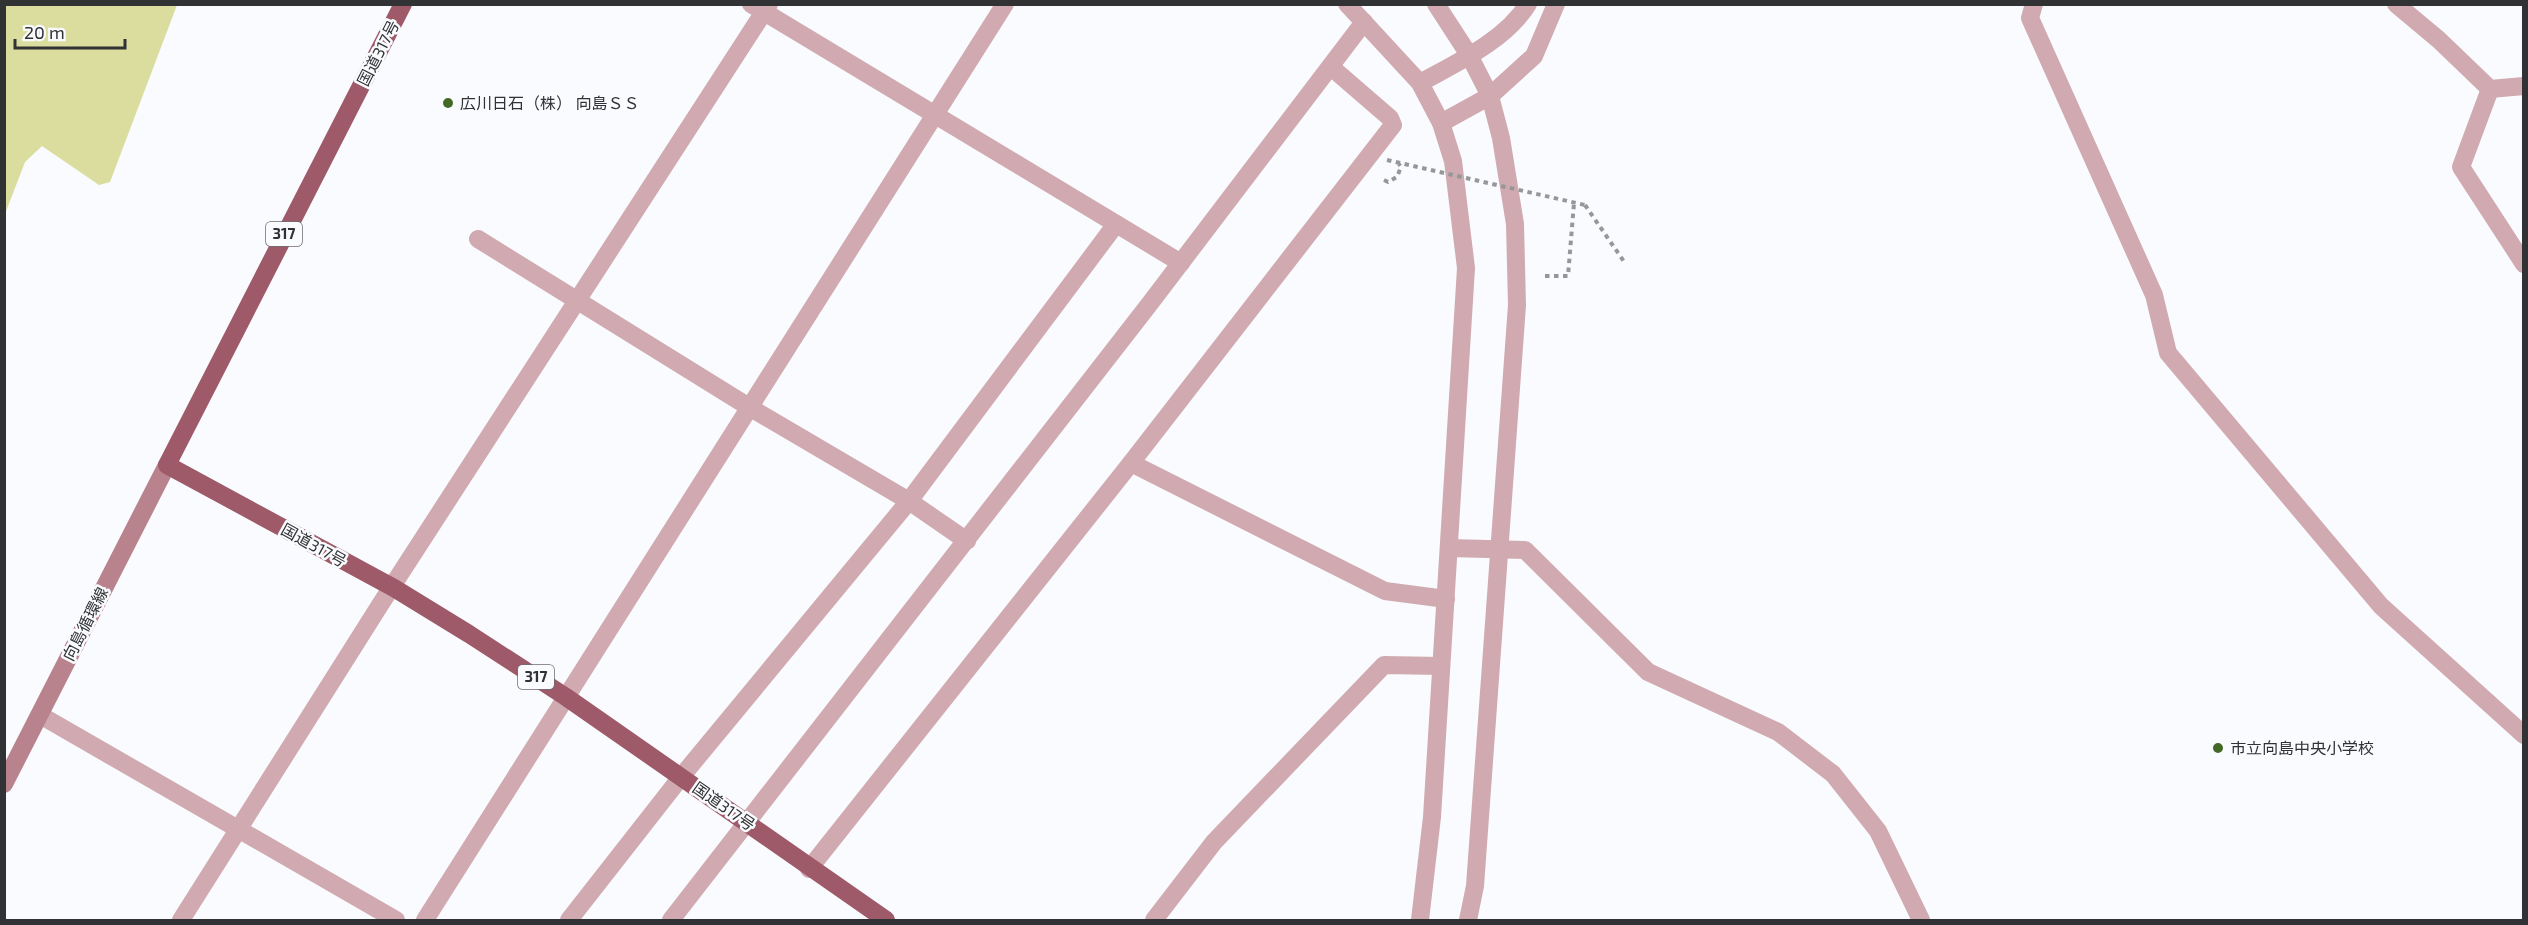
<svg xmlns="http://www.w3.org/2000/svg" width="2528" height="925" font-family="'Exo 2','Noto Sans JP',sans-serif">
<rect width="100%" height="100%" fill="#f9fbfe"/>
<path fill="#dadd9e" d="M5,4L177,5L110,182L99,185L42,146L25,162L5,214Z"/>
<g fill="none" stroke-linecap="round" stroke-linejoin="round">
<g stroke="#969799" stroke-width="4" stroke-dasharray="4.5 4.5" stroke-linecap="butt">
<path d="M1384,180L1388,182L1397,177L1401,167L1399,164"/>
<path d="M1585,205L1625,263"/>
<path d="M1545,276H1568L1574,203"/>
</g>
<g stroke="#d0aab0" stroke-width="18">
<path d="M751,4L1181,263"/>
<path d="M2034,4L2030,18L2154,295L2168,353L2381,606L2524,735"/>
<path d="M2396,4L2439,40L2490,89L2524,86"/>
<path d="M1420,83C1456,63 1505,41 1528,4"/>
<path d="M2490,89L2461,167L2524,264"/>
<path d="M1441,123L1490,96L1534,56L1556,4"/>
<path d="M478,239L749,407L909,501L967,541"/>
<path d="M1131,463L1385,591L1446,599"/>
<path d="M1449,548L1525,550L1648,672L1778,732L1833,774L1878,831L1921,920"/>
<path d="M40,715L396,920"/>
<path d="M809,869L1131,463L1393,125L1390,118L1331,67"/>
<path d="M181,920L380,605L769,4"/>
<path d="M425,920L1005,4"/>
<path d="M569,920L681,777L909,501L1116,224"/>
<path d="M671,920L1151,302L1364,22"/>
<path d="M1154,920L1214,842L1384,665L1441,666"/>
</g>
<g stroke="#d0aab0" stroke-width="18">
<path d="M1347,4L1420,83L1441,123L1453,161L1466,268L1432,817L1420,920"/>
<path d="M1436,4L1469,55L1490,96L1501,138L1515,224L1517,305L1475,886L1468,920"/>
</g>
<path stroke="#b9838d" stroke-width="18" d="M4,784L167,465"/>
<path stroke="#9e5a68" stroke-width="18" d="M403,4L167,465L394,588L469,634L566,697L886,920"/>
<path stroke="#969799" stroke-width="4" stroke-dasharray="4.5 4.5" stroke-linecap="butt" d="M1387,160L1585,205"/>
</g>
<g fill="#426a25" stroke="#f9fbfe" stroke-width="2">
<circle cx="448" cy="103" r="6"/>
<circle cx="2218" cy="748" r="6"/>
</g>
<g text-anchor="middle" stroke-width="5" stroke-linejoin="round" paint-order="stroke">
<g fill="#f9fbfe" stroke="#6d6e70" stroke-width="1.5">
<rect x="266" y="222" width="36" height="24" rx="4.5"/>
<rect x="518" y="665" width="36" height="24" rx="4.5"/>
</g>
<g font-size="15" font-weight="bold" fill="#313233">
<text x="284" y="239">317</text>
<text x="536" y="682">317</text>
</g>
<g font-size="16" fill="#313233" stroke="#f9fbfe">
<text transform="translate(378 53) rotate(-63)" y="6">国道317号</text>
<text transform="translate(314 545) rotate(29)" y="6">国道317号</text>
<text transform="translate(85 624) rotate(-63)" y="6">向島循環線</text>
<text transform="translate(724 806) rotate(35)" y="6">国道317号</text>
</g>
<g font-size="16" fill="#313233" stroke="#f9fbfe" text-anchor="start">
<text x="460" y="109">広川日石（株） 向島ＳＳ</text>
<text x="2230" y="754">市立向島中央小学校</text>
</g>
</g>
<rect width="2528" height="925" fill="none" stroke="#313233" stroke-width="12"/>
<path d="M15 39v9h110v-9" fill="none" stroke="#313233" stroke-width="3"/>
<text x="24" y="39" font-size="18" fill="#313233" stroke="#f9fbfe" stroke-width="4.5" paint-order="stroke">20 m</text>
</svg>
